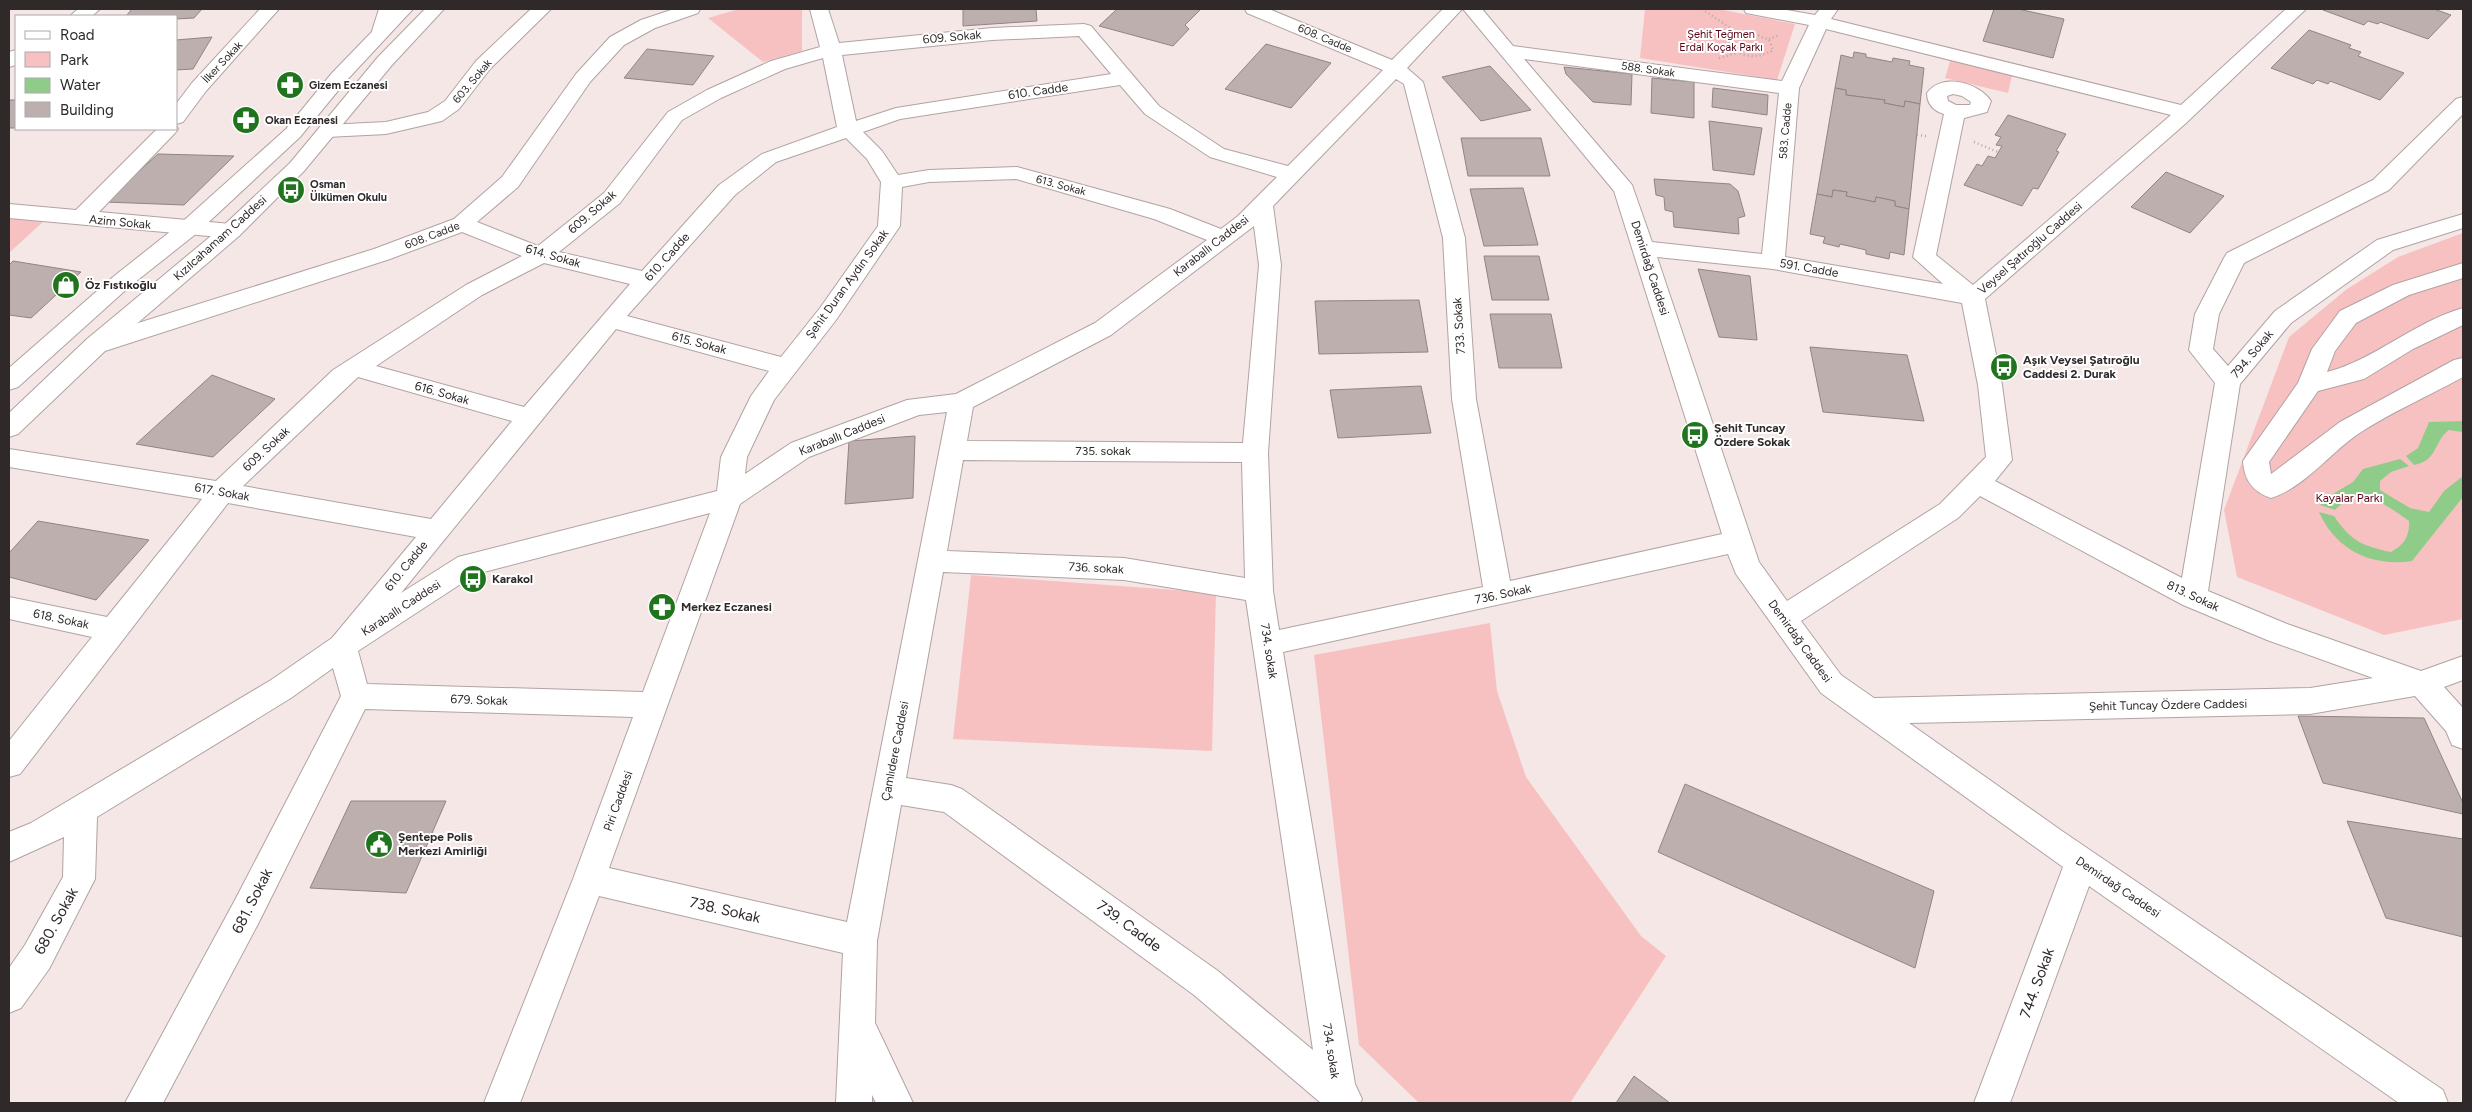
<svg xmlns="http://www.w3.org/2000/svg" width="2472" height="1112" font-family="Figtree,sans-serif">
<rect width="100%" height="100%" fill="#f5e7e6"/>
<g fill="#f8c1c1">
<path d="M739,9H802V51L763,62L708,18Z"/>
<path d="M1645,9H1718L1795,24L1777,80L1640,58Z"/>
<path d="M1950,61L2012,76L2008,93L1945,78Z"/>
<path d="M9,218L45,220L9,253Z"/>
<path d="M2463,233V619L2384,635L2237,577L2224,510L2289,337L2347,289L2398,257Z"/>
<path d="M971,575L1216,593L1212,751L953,739Z"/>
<path d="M1490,623L1497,691L1526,777L1641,936L1666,956L1570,1103H1419L1359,1045L1314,655Z"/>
</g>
<g fill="#8fcc8a">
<path d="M2463,421V432L2449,430C2433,442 2438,461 2414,465L2406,456L2418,448L2429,422Z"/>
<path d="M2400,459L2409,466L2391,472L2380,481V490L2410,508L2429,512L2444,491L2463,476V497L2412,561C2371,567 2336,550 2319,512L2334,516C2351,541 2362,546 2391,552C2404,545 2410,536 2409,521C2395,511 2373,494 2355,497C2347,498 2340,505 2335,510L2320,505L2331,495L2353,482L2363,469Z"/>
</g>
<g fill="#bcafae" stroke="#918484">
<path d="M132,9H202L194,18L176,19V16H126Z"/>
<path d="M963,9H1036L1037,21L963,26Z"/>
<path d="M1117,9H1201L1185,25L1189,29L1173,46L1099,26Z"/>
<path d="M1994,9H2018L2064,19L2053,58L1983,41Z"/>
<path d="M2325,9H2434L2451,15L2428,39L2380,22L2378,24L2368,21L2364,25L2323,10Z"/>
<path d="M2309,30L2351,45L2349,48L2361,52L2358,56L2404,73L2380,100L2330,81L2328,84L2317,80L2313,84L2271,68Z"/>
<path d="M212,37L193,69L176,70V40Z"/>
<path d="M1266,44L1331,63L1291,108L1225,89Z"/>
<path d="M647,49L714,56L693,85L624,78Z"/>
<path d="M1854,52L1866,54V57L1892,62L1893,58L1910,61L1909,65L1924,68L1920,104L1905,101L1904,107L1884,103L1885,100L1846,95V90L1835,88L1841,55L1853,58Z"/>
<path d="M1490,66L1531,110L1481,121L1442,77Z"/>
<path d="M1564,67L1632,74L1631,105L1593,102L1566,74Z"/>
<path d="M1652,78L1694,82V118L1651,113Z"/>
<path d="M1713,88L1768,95L1767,115L1712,107Z"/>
<path d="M1835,88L1846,90V95L1885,100L1884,103L1904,107L1905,101L1920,104L1909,209L1895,206V201L1876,197L1875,202L1846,196L1847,192L1833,190L1832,197L1817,194Z"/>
<rect x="9" y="100" width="7" height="28"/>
<path d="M2008,115L2066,134L2056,151L2059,152L2038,189L2033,188L2022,206L1964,185L1977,164L1982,166L1988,156L1995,158L2002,146L1996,145L2001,137L1995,135Z"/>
<path d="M1709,121L1762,128L1754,175L1713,170Z"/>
<path d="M1461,138H1541L1550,176H1468Z"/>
<path d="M158,154L234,156L184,205L105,202Z"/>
<path d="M2166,172L2224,196L2190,233L2131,207Z"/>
<path d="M1654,179L1730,184L1738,191L1745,216L1738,218L1739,234L1674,227L1673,212L1665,210L1664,197L1656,195Z"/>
<path d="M1523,188L1538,245L1484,246L1470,189Z"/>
<path d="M1833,190L1847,192L1846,196L1875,202L1876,197L1895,201V206L1909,209L1904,255L1890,252L1889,259L1866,254V250L1840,244L1839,247L1823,243L1825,237L1810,234L1817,194L1832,197Z"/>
<path d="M1484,256H1539L1549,300H1492Z"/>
<path d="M13,261L81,272L31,318L9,315V265Z"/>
<path d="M1698,269L1750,276L1757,340L1719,337Z"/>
<path d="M1419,300L1428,352L1319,354L1315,301Z"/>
<path d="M1490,314H1551L1562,368H1499Z"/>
<path d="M1810,347L1907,355L1924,421L1823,412Z"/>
<path d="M212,375L275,399L213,457L136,444Z"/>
<path d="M1421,386L1431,433L1338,438L1330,390Z"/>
<path d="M915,436L913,498L845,504L849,441Z"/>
<path d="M38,521L149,540L96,600L9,577V553Z"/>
<path d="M2298,716L2424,718L2463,803V814L2323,783Z"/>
<path d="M1685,784L1934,891L1915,968L1658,852Z"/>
<path d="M351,801H446L406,893L310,888Z"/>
<path d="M2347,821L2463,839V937L2386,918Z"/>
<path d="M1634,1076L1670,1103H1616Z"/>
</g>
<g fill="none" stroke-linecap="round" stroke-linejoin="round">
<g stroke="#b1a3a3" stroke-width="2">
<g id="minor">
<path d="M78,9H100L92,16H70Z"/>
<path d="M260,9H279L206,91L183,122L176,124V104L192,83Z"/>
<path d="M379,9H397L388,35H374L372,31Z"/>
<path d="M531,9H551L490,69L459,109L442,121L386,134L327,137L320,135L317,131L320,127L327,125L386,122L428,112L445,101L476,61Z"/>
<path d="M674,9H700L698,13L655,28L624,45L590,82L518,187L477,222L538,246L604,193L668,112L707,90L771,61L820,47L810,9H828L839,43L992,28L1084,24L1091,26L1159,106L1224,149L1288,166L1383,70L1247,13L1245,9H1269L1392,60L1443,9H1462L1407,68L1423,82L1465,238L1476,399L1510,581L1722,534L1614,191L1463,9H1482L1513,46L1782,81L1809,25L1746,13L1744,9H1781L1815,15L1820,9H1838L1831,19L2181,105L2286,9H2306L2185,124L1985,299L2002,385L2012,460L1995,481L2182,578L2215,383L2189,350L2195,314L2224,258L2227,253L2373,180L2456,99L2463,97V114L2389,190L2244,263L2219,314L2213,349L2228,366L2275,311L2377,240L2463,214V228L2393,250L2291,323L2240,384L2208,591L2287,624L2421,671L2463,656V680L2444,687L2463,708V749L2452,745L2446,731L2415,696L2310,714L1909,723L2062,831L2443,1090L2448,1103H2399L2089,886L2010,1103H1974L2063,867L1821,693L1736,574L1728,554L1283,652L1355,1084L1362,1099L1360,1103H1321L1194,995L944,812L901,805L877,941L875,1023L913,1103H876L872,1095V1103H836L843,953L599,896L520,1103H484L573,879L633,717L365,709L259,922L163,1103H125L235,900L341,696L333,668L291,698L97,817L95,879L49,969L21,1008L9,1013V968L25,945L63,877L64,837L9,862V832L31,823L271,680L332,638L416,537L228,503L20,774L9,777V741L92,637L9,619V597L107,617L202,499L9,467V449L216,481L333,370L466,285L522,256L462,232L390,259L105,351L96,353L87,351L84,345L87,339L374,249L454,219L502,177L576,74L610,37L641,20ZM1826,29L2171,115L1973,285L1936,255L1964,118L1987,112L1991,101C1979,83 1942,72 1927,93C1927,104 1934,111 1944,114L1913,257L1943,284L1785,257L1799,88ZM1079,36L1111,74L896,108L856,121L842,55L992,40ZM823,58L837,127L762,154L719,185L642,271L559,252L620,203L682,120L721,98L785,69ZM1524,59L1779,93L1762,254L1652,242L1632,185ZM1396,79L1404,84L1443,238L1452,399L1483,587L1279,630L1273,591L1268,453L1281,265L1273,206ZM1120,85L1145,114L1210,157L1277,177L1238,216L1221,229L1170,209L1017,167L929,170L898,175L882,151L863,132L900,119ZM1953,94L1962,96L1971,102L1970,105H1956L1948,101L1947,96ZM846,138L867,159L881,182L878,226L820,308L781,357L627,316L735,195L776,162ZM1016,179L1154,219L1207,240L1095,323L956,394L907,400L791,443L745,474L747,457L774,400L836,320L900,226L902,187L929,182ZM1254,226L1259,265L1243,443L967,441L973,407L1111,335ZM1657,257L1773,269L1962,303L1978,385L1986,457L1940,504L1787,601L1759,562ZM544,263L630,284L524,407L376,366L482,295ZM616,329L769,371L751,396L721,457L717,491L458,557L401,593ZM358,377L512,421L431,519L243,486ZM947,412L847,922L609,868L740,504L809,457L919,415ZM963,460L1242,462L1245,578L1124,558L947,551ZM1980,496L2183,605L2267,640L2373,678L2310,688L1874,698L1841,675L1801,621L1958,518ZM710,513L643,692L367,684L358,651L476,574ZM943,572L1124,580L1246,600L1313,1050L1218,971L962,789L951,785L906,778Z"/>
<path d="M16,50V65L9,67V52Z"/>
<path d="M176,126L178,129L175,133L99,212L231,224L239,226L242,231L239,236L231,238L9,218V204L76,210L157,129H176Z"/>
<path d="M2463,263V278L2409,295L2356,323L2335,351L2327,372C2374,360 2414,322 2463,308V325L2413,349L2364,379L2318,391L2269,462L2271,474L2340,422L2454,360L2463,358V377C2429,396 2391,412 2358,434C2329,454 2305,487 2271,498C2253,492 2244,480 2243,461L2298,383L2312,349L2340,311L2393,285Z"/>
</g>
</g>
<g stroke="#b1a3a3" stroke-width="2">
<g id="major">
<path d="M394,9H413L346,81L300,137L197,233L129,287L18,387L9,390V368L113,277L181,223L286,129L332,73Z"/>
<path d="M425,9H444L392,65L304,171L239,236L105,351L18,434L9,437V413L87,339L223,226L290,163L378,57Z"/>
</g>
</g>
<g stroke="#b4a9a8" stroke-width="2.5" stroke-dasharray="1 3" stroke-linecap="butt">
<path d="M1702,9L1738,33"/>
<path d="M1751,32L1769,40L1773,50C1758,60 1736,58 1728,41L1732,35Z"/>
<path d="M1769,39L1780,35"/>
<path d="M1719,58L1737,53"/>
<path d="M1917,135L1926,136"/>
<path d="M1974,142L1998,152"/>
</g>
<use href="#minor" fill="#fff" fill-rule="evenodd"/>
<use href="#major" fill="#fff" fill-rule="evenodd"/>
</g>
<defs>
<g id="pharmacy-disc" transform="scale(1.4375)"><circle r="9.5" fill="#21741e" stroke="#fff"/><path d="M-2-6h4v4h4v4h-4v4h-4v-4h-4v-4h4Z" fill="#fff"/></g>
<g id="bus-disc" transform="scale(1.4375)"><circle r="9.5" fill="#21741e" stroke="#fff"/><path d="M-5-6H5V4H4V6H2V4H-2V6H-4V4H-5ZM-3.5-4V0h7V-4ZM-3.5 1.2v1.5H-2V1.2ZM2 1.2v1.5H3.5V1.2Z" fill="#fff"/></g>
<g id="shop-disc" transform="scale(1.4375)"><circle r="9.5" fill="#21741e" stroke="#fff"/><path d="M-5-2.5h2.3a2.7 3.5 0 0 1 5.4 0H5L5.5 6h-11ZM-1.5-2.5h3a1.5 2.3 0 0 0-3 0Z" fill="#fff"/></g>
<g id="civic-disc" transform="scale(1.4375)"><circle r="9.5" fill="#21741e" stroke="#fff"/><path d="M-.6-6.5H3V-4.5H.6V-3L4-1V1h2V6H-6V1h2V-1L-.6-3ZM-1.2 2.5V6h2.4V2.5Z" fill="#fff"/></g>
</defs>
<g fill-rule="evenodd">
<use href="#pharmacy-disc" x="290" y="85"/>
<use href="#pharmacy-disc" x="246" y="120"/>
<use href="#bus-disc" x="291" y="190"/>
<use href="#shop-disc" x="66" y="285"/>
<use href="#bus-disc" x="2004" y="367"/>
<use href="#bus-disc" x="1695" y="435"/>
<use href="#bus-disc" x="473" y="579"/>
<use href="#pharmacy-disc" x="662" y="607"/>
<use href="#civic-disc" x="379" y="844"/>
</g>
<g text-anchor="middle" stroke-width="4" stroke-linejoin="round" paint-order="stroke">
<g font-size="11" fill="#580414" stroke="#fff">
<text x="1721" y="38">Şehit Teğmen<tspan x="1721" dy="13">Erdal Koçak Parkı</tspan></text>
</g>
<g font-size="11" fill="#2f2929" stroke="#fff">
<text transform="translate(1325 38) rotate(23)" y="4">608. Cadde</text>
<text transform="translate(222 62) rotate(-47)" y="4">İlker Sokak</text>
<text transform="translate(1648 69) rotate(8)" y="4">588. Sokak</text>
<text transform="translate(472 81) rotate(-50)" y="4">603. Sokak</text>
<text transform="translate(1785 131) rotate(-85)" y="4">583. Cadde</text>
<text transform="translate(1061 185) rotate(15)" y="4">613. Sokak</text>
<text transform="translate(432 235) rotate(-21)" y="4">608. Cadde</text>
</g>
<g font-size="11" font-weight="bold" fill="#2f2929" stroke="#fff" text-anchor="start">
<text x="309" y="89">Gizem Eczanesi</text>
<text x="265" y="124">Okan Eczanesi</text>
<text x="310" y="188">Osman<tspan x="310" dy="13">Ülkümen Okulu</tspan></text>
</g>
<g font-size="12" fill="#2f2929" stroke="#fff">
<text transform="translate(952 37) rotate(-5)" y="4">609. Sokak</text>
<text transform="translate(1038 91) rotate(-8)" y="4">610. Cadde</text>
<text transform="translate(592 212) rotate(-41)" y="4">609. Sokak</text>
<text transform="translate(120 222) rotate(5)" y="4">Azim Sokak</text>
<text transform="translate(220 238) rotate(-42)" y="4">Kızılcahamam Caddesi</text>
<text transform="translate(1211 246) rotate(-38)" y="4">Karaballı Caddesi</text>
<text transform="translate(2030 248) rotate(-41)" y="4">Veysel Şatıroğlu Caddesi</text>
<text transform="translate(553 256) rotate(16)" y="4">614. Sokak</text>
<text transform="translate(667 257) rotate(-48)" y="4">610. Cadde</text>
<text transform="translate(1650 268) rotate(72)" y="4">Demirdağ Caddesi</text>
<text transform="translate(1809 268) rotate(10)" y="4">591. Cadde</text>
<text transform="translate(847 284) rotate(-54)" y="4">Şehit Duran Aydın Sokak</text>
<text transform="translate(1459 326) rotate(-94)" y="4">733. Sokak</text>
<text transform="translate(699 343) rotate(15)" y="4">615. Sokak</text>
<text transform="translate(2252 354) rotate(-50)" y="4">794. Sokak</text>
<text transform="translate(442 393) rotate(16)" y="4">616. Sokak</text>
<text transform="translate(842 435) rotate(-22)" y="4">Karaballı Caddesi</text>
<text transform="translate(266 449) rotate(-43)" y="4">609. Sokak</text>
<text x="1103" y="455">735. sokak</text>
<text transform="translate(222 492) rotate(10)" y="4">617. Sokak</text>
<text transform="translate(406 566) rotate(-51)" y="4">610. Cadde</text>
<text transform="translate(1096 568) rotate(3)" y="4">736. sokak</text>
<text transform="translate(1503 594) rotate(-12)" y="4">736. Sokak</text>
<text transform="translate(2193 596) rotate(25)" y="4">813. Sokak</text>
<text transform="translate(401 608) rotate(-33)" y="4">Karaballı Caddesi</text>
<text transform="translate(61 619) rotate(12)" y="4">618. Sokak</text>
<text transform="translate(1800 641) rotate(54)" y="4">Demirdağ Caddesi</text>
<text transform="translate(1269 651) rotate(81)" y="4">734. sokak</text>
<text transform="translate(479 700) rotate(2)" y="4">679. Sokak</text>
<text transform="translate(2168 705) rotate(-1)" y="4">Şehit Tuncay Özdere Caddesi</text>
<text transform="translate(895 751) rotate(-79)" y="4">Çamlıdere Caddesi</text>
<text transform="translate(618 801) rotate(-70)" y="4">Piri Caddesi</text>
<text transform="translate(2118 887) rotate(34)" y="4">Demirdağ Caddesi</text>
<text transform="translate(1331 1051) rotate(81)" y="4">734. sokak</text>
</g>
<g font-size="12" font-weight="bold" fill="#2f2929" stroke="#fff" text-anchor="start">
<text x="85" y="289">Öz Fıstıkoğlu</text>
<text x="2023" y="364">Aşık Veysel Şatıroğlu<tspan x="2023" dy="14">Caddesi 2. Durak</tspan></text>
<text x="1714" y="432">Şehit Tuncay<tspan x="1714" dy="14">Özdere Sokak</tspan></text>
<text x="492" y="583">Karakol</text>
<text x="681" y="611">Merkez Eczanesi</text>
<text x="398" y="841">Şentepe Polis<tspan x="398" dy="14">Merkezi Amirliği</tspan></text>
</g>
<g font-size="12" fill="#580414" stroke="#fff">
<text x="2349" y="502">Kayalar Parkı</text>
</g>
<g font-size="15" fill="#2f2929" stroke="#fff">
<text transform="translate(252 901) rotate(-63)" y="5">681. Sokak</text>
<text transform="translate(725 910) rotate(13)" y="5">738. Sokak</text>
<text transform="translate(56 921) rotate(-61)" y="5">680. Sokak</text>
<text transform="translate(1129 926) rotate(36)" y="5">739. Cadde</text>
<text transform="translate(2037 983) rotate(-70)" y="5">744. Sokak</text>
</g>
</g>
<rect width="2472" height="1112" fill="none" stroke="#2f2929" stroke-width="20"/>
<rect x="15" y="15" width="162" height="115" fill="#ffffff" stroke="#aca9a9"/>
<rect x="25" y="31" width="25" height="8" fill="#ffffff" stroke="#aca9a9"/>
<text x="60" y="40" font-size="15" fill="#2f2929">Road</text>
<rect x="25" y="52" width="25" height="15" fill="#f8c1c1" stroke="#aca9a9"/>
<text x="60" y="65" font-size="15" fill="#2f2929">Park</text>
<rect x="25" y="78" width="25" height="15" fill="#8fcc8a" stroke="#aca9a9"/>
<text x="60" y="90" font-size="15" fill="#2f2929">Water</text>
<rect x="25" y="102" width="25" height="15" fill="#bcafae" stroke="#aca9a9"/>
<text x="60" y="115" font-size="15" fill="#2f2929">Building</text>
</svg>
